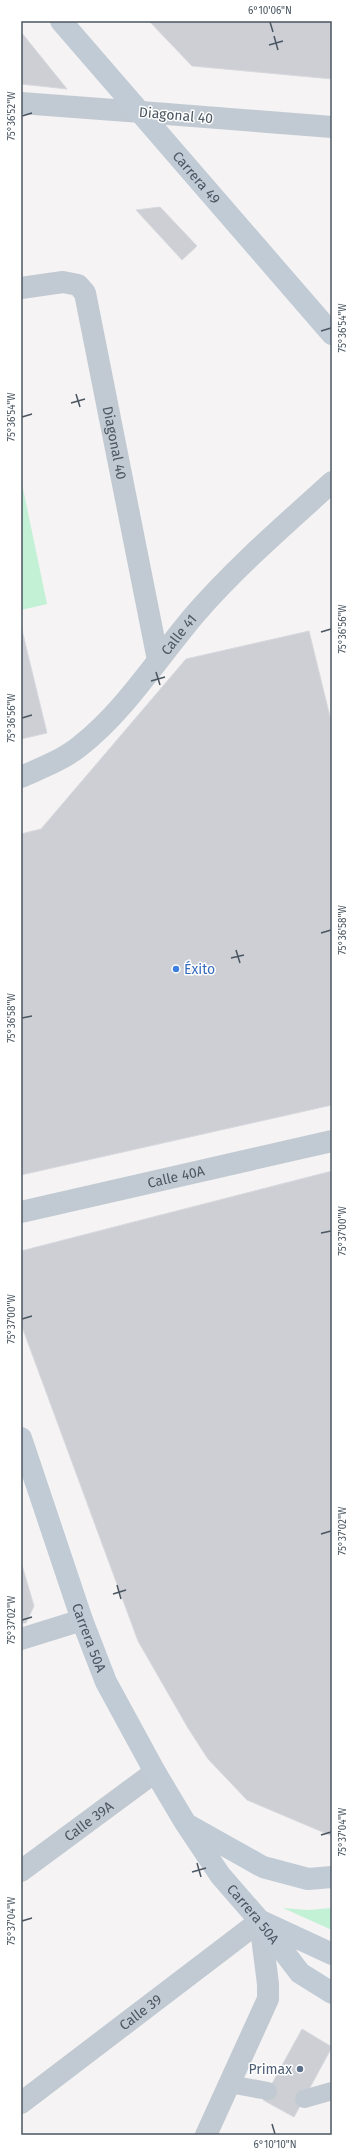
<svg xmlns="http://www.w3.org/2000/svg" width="353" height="2156" font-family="'Fira Sans',sans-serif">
<rect width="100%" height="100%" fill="#f5f3f3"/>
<g fill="#c3f1d5">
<path d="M21,479L47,604L21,610Z"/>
<path d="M283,1908L308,1910L332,1908V1930Z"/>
</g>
<g fill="#cdcfd5" stroke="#d7d9de">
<path d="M149,21H332V79L192,66Z"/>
<path d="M21,32L67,89L21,84Z"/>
<path d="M160,207L197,246L182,260L136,210Z"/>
<path d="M21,626L47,733L21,739Z"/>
<path d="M309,631L332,725V1105L21,1175V834L41,829L186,659Z"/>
<path d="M332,1171V1836L247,1800L208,1759L188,1728L138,1641L21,1324V1251Z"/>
<path d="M21,1562L34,1606L26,1623H21Z"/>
<path d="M302,2029L332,2047L294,2117L263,2100Z"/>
</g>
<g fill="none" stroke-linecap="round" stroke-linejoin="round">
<g stroke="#c1cad2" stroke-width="18">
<path d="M229,2084L268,2091"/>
<path d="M304,2099L332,2091"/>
</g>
<g stroke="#c1cad2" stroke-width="22">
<path d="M21,103L141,112"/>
<path id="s1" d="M21,288L63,282L78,285L85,293L158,660"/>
<path id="s2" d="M21,777C41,768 63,760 80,746C126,710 159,656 197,612C238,565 286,524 332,482"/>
<path id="s3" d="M21,1212L332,1141"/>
<path id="s4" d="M21,1871L155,1772"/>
<path id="s5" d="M21,2103L260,1921"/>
<path d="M206,2135L268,1999V1984L260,1921"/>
</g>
<g stroke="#c1cad2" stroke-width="22">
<path d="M141,112L332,127"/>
<path d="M21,1639L82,1620"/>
</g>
<g stroke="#c1cbd6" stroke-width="22">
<path id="s6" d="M61,21L332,334"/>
<path id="s7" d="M21,1438L82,1620L106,1682L155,1772L186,1824L220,1875L260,1921L300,1973L332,1993"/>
<path d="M190,1826L263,1867L308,1879L332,1877"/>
<path d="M263,1922L332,1954"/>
</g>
</g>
<path fill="none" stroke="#4a5661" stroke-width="1.5" d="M270,22L273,32M274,36L278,50M269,45L283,41M22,116L32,113M321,331L331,328M76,394L80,407M71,403L85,399M22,417L32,414M321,632L331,629M156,672L160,685M151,681L165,677M22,718L32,715M321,933L331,930M236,950L240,963M231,958L244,955M22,1018L32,1016M321,1233L331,1231M22,1319L32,1316M321,1534L331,1531M117,1585L121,1599M113,1594L126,1590M22,1620L32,1617M321,1835L331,1832M197,1863L201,1877M192,1872L206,1868M22,1921L32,1918M272,2124L275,2134"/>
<circle fill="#3f7fe0" stroke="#fff" stroke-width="1.5" cx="176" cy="969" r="4"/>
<circle fill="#5c6f8a" stroke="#fff" stroke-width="1.5" cx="300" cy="2069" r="4"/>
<g text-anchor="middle" stroke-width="3" stroke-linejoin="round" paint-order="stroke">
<g font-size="14" fill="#4a5661" stroke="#fff">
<text transform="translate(176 115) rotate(5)" y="5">Diagonal 40</text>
<text dy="5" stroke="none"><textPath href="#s6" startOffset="207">Carrera 49</textPath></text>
<text dy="5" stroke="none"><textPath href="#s1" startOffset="221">Diagonal 40</textPath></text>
<text dy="5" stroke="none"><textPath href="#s2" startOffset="216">Calle 41</textPath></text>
<text dy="5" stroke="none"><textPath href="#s3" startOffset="159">Calle 40A</textPath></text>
<text dy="5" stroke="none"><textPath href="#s7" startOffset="211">Carrera 50A</textPath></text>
<text dy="5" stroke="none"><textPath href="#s4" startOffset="84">Calle 39A</textPath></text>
<text dy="5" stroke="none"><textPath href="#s7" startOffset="534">Carrera 50A</textPath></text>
<text dy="5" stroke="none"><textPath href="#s5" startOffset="150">Calle 39</textPath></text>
</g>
<g font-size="14" fill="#366cbe" stroke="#fff" text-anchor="start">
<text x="184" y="974">Éxito</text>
</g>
<g font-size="14" fill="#4e5e75" stroke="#fff" text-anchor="end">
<text x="292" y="2074">Primax</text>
</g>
</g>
<rect width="353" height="2156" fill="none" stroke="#ffffff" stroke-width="44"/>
<rect x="22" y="22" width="309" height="2112" fill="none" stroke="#4a5661" stroke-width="1.5"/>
<g font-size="10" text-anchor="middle" fill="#4a5661">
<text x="270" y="14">6°10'06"N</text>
<text transform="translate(11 116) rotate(-90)" y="4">75°36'52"W</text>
<text transform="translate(342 328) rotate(-90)" y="4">75°36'54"W</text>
<text transform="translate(11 417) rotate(-90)" y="4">75°36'54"W</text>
<text transform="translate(342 629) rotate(-90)" y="4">75°36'56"W</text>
<text transform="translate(11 718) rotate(-90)" y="4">75°36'56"W</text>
<text transform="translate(342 930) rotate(-90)" y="4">75°36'58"W</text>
<text transform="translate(11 1018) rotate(-90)" y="4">75°36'58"W</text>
<text transform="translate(342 1231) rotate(-90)" y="4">75°37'00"W</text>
<text transform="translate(11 1319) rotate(-90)" y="4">75°37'00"W</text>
<text transform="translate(342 1531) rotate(-90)" y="4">75°37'02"W</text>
<text transform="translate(11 1620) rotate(-90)" y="4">75°37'02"W</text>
<text transform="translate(342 1832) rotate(-90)" y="4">75°37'04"W</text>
<text transform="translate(11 1921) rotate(-90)" y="4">75°37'04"W</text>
<text x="275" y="2148">6°10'10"N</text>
</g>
</svg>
